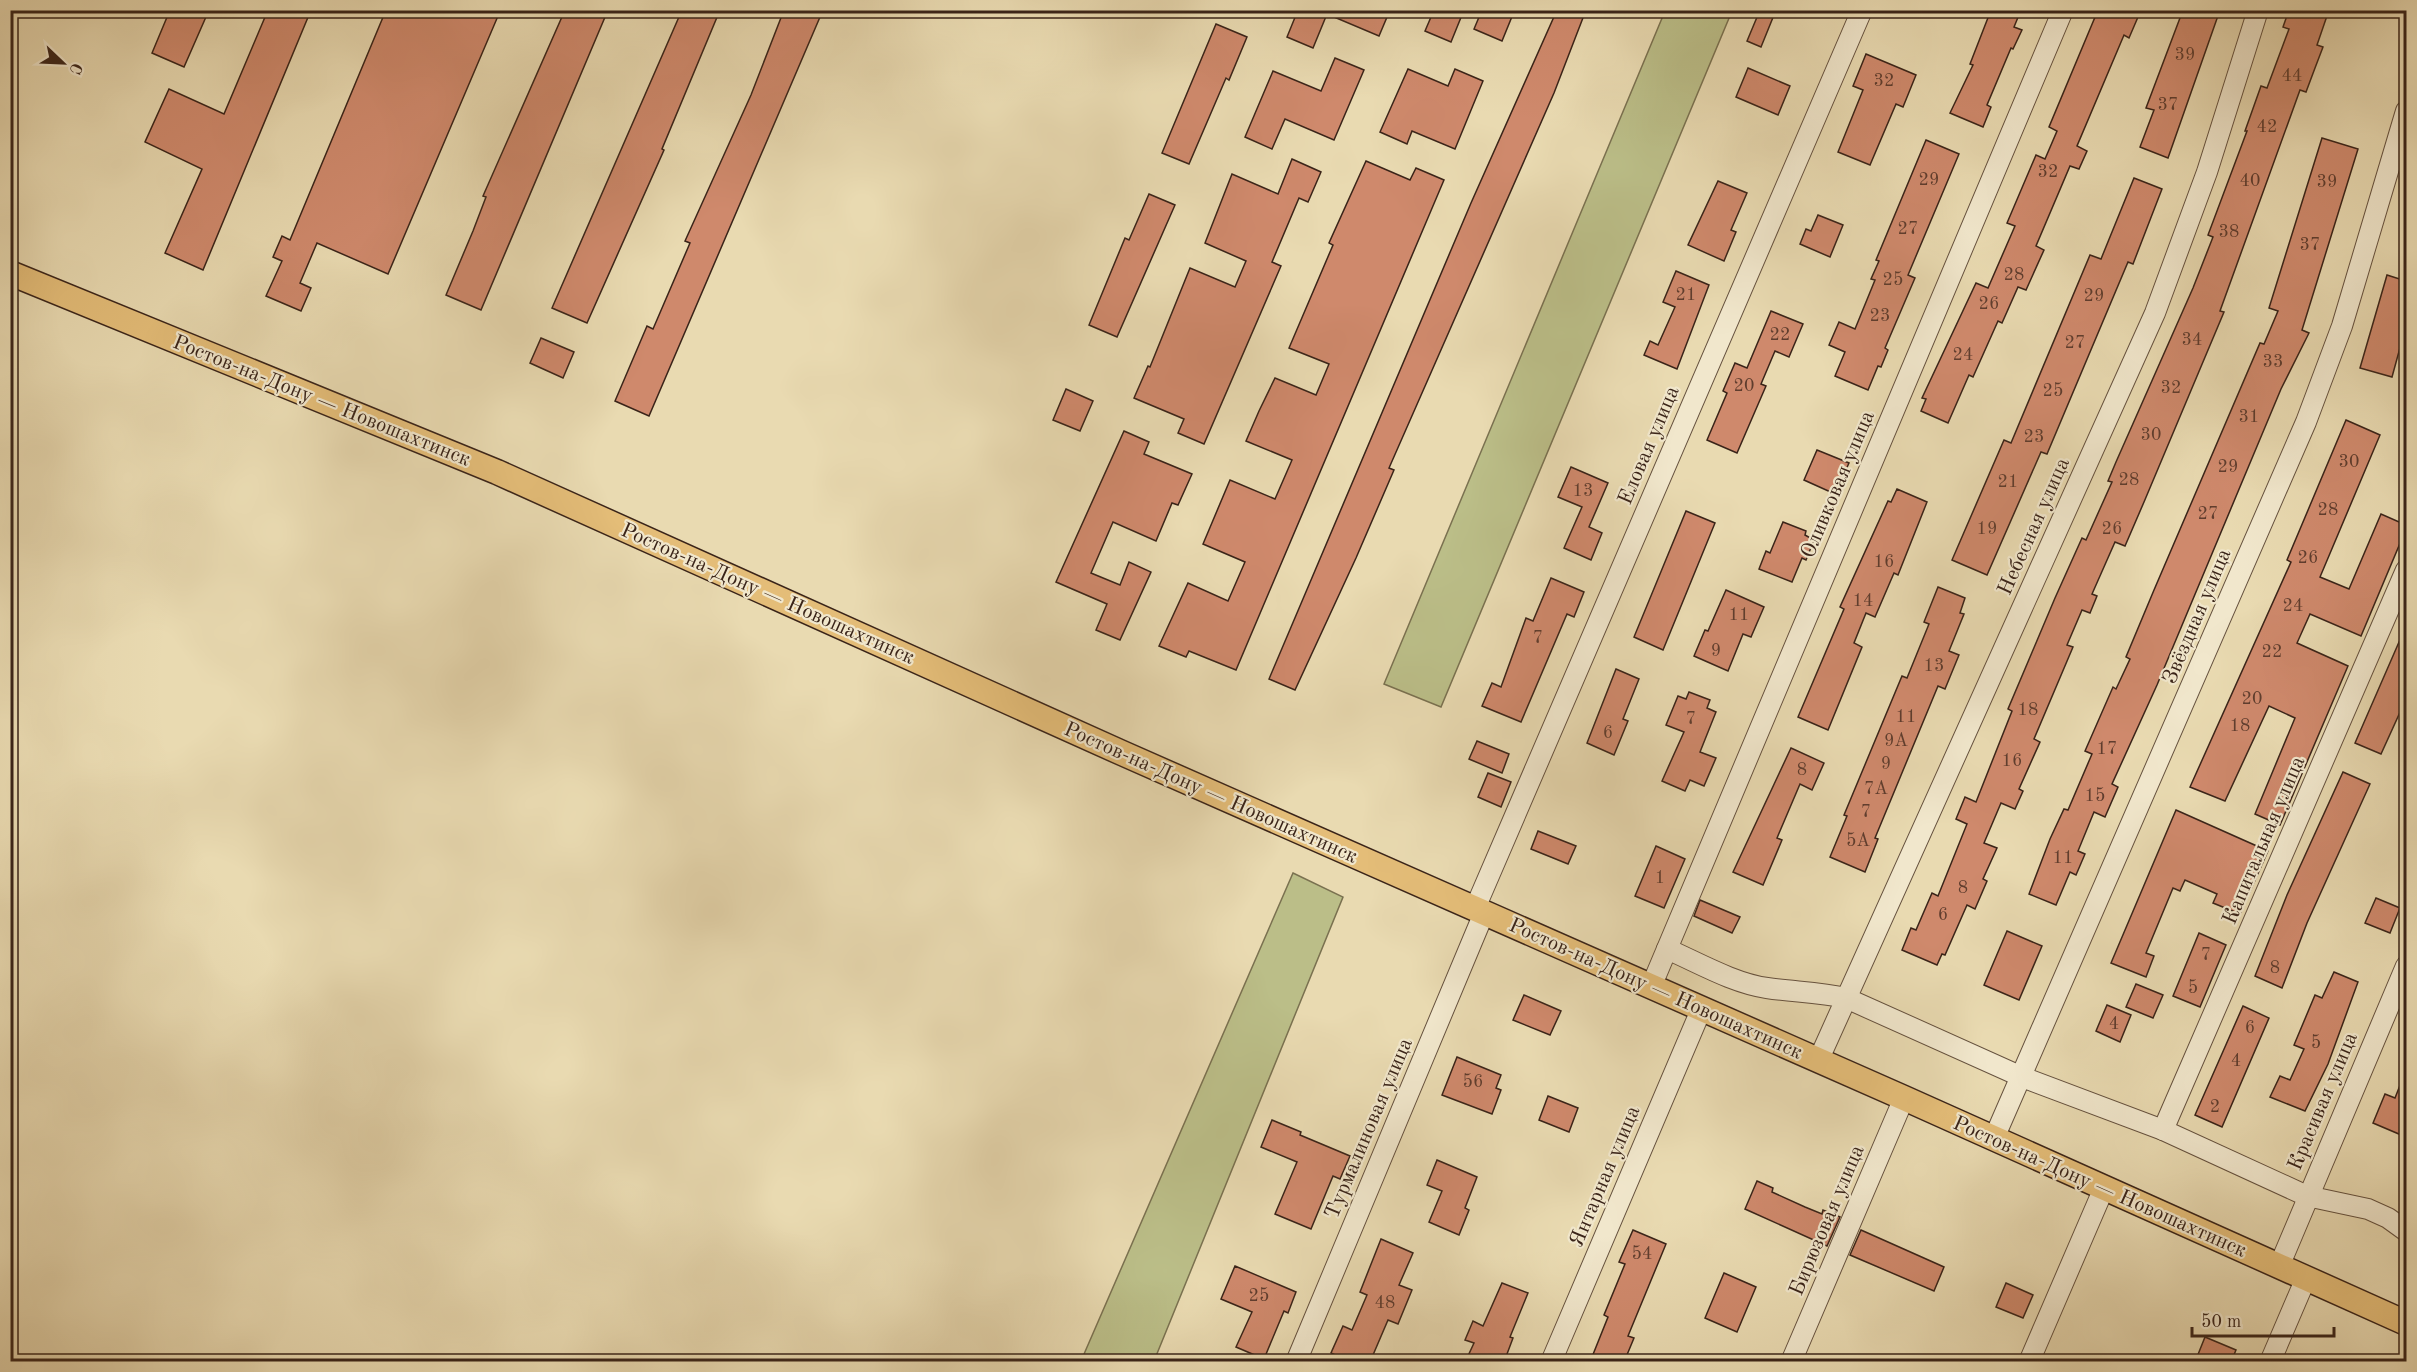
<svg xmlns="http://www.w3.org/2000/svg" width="2417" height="1372" font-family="'Old Standard TT',serif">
<rect width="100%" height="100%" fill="#e9dab1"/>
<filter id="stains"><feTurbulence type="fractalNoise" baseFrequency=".00333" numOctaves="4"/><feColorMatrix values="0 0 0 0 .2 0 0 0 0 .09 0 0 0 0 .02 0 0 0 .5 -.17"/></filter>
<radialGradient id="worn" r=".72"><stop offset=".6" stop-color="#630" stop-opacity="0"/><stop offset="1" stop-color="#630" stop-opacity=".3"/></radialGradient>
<g fill="#bbbe88" stroke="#7a7150" stroke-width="1.5">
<path d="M1665,11H1732L1441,707L1384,684Z"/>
<path d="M1293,873L1343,897L1154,1361H1081Z"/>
</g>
<g fill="#cf896c" stroke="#3a2419" stroke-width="1.5">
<path d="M170,10H209L184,67L152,53Z"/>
<path d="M268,10H311L203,270L165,253L202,169L145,142L169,89L224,114Z"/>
<path d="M386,10H484L498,16L388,274L317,243L300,283L311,288L301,311L266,296L282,261L273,257L282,236L290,240Z"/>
<path d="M565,10H608L481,310L446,295L473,231L486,197L483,196Z"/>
<path d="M682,10H720L662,149L664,150L587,323L552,308Z"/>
<path d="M784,10H823L649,416L615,401L647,326L653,329L690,243L685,241L751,95Z"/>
<path d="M1298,10H1390L1379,36L1327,14L1313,48L1287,37Z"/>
<path d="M1434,10H1464L1451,42L1425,31Z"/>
<path d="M1482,10H1505L1513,14L1502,41L1474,29Z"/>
<path d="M1557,10H1586L1554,93L1389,468L1394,470L1356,558L1295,690L1269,679L1471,203Z"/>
<path d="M1760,10H1776L1761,47L1747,41Z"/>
<path d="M1991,10H2021L2014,27L2022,30L2013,49L2011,48L1987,105L1991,107L1983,127L1950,113L1973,65L1970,64Z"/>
<path d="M2098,10H2141L2129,38L2124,35L2077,146L2087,151L2079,169L2070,166L2036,246L2044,250L2026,290L2018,287L2002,323L1998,321L1973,377L1969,375L1948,423L1921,411L1926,399L1922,398L1976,283L1988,288L2015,226L2007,223L2036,155L2045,159L2057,131L2049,127Z"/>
<path d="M2183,10H2220L2168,158L2140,147L2154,110L2146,108Z"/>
<path d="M2289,10H2329L2317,45L2323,47L2315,68L2306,92L2300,90L2220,311L2224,312L2144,502L2125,546L2115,542L2092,594L2097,596L2090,613L2082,610L2067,645L2073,647L2034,739L2040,742L2019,789L2023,791L2015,809L2001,803L1984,843L1997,848L1983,879L1987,881L1975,909L1967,905L1945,955L1942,954L1937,965L1902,950L1911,928L1916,930L1932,893L1938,896L1967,824L1956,819L1965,797L1976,802L2012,711L2008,709L2055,598L2082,538L2086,540L2112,482L2108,481L2116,462L2193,288L2213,237L2208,235L2247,131H2245L2261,86L2267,88L2289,29L2283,27Z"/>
<path d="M1216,24L1247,37L1229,80L1226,78L1189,164L1162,153Z"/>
<path d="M1866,54L1916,75L1903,107L1896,104L1870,165L1838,152L1863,90L1853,86Z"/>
<path d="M1335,58L1364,70L1334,140L1285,119L1272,149L1245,137L1273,71L1321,91Z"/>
<path d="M1748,68L1790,86L1778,115L1736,97Z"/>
<path d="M1408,69L1448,86L1455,69L1483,81L1455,149L1412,131L1407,144L1380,132Z"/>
<path d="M2322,138L2358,149L2302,330L2309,333L2281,389L2157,685L2112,784L2118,787L2105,817L2094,812L2078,851L2085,854L2076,875L2070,872L2056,905L2029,894L2050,839L2064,809L2068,810L2092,754L2085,751L2113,687L2116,689L2130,659L2126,657L2154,590L2260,343L2264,344L2278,311L2269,308Z"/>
<path d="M1926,140L1959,154L1908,275L1915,278L1885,348L1888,350L1881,367L1878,366L1868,390L1835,376L1845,352L1829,345L1839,322L1855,329L1875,280L1871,279L1879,261L1876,260Z"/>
<path d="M1292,159L1321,172L1308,202L1299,198L1272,262L1281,266L1204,444L1178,433L1184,419L1134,398L1148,366L1150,367L1190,268L1235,287L1246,261L1205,243L1232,174L1278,194Z"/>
<path d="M1366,161L1410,180L1416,168L1444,180L1236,670L1189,651L1186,657L1159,646L1188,583L1228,601L1245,562L1203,544L1230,480L1275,499L1292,460L1246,441L1259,411L1275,378L1316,395L1329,364L1289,348L1333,245L1329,243Z"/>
<path d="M2134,178L2162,189L2133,264L2128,262L2047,454L2041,452L1987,575L1952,560L2004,440L2011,443L2090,255L2101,259Z"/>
<path d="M1718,181L1747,193L1731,230L1736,232L1724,261L1688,245Z"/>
<path d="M1149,194L1175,205L1117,337L1089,325L1125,238L1129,240Z"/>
<path d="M1818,215L1843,225L1830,257L1800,244L1806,229L1811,231Z"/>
<path d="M1676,271L1709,285L1677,369L1644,355L1650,341L1658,345L1675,307L1663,302Z"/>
<path d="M2387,275L2406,281V326L2392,377L2360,368Z"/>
<path d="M1771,311L1803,324L1789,357L1775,351L1761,384L1766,386L1737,453L1707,440L1727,393L1723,391L1735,363L1747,368Z"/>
<path d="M541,338L574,352L563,378L530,363Z"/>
<path d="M1066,389L1093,401L1080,431L1053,420Z"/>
<path d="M2346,420L2380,435L2320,577L2349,589L2381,514L2406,525V529L2361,636L2310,614L2297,643L2348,666L2280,825L2255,814L2295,718L2269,706L2225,801L2190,787L2291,562L2287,560Z"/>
<path d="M1124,431L1149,442L1144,454L1192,474L1178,505L1172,503L1156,541L1113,522L1091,573L1120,585L1129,562L1151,572L1120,640L1096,630L1107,604L1056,582Z"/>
<path d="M1817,450L1849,463L1835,494L1804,480Z"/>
<path d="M1571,467L1608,483L1589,527L1602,533L1591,560L1564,548L1582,507L1558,497Z"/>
<path d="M1897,489L1927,502L1898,575L1894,573L1875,617L1866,613L1854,643L1862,647L1828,730L1798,717L1844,609L1840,607L1888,501L1891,502Z"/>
<path d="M1686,511L1715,523L1663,650L1634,637Z"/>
<path d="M1783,522L1806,531L1805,535L1814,540L1806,560L1802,558L1792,582L1759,569L1766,551L1770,553Z"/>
<path d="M1551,578L1584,592L1574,617L1567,614L1521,722L1482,706L1492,683L1501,687L1526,618L1533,621Z"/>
<path d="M1938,587L1965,598L1960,613L1964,614L1949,651L1959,655L1945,689L1938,686L1875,838L1878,839L1865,872L1830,857L1847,816L1844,815L1902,676L1907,678L1929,624L1924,622Z"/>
<path d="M1726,590L1764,607L1751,637L1743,634L1728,671L1694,656L1705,630L1708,631Z"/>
<path d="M2406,626V699L2381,754L2355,743Z"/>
<path d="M1616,669L1639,679L1623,719L1628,721L1614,755L1587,743Z"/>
<path d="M1689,692L1710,700L1707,708L1716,712L1700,752L1716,758L1704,786L1690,780L1685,791L1662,781L1684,732L1666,725L1678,696L1686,699Z"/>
<path d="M1477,741L1509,754L1502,773L1469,759Z"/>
<path d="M1791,748L1824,763L1812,790L1800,784L1777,838L1782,840L1763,885L1733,872Z"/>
<path d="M2343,772L2370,784L2307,923L2282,988L2255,976L2287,895Z"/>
<path d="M1488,773L1511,782L1501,807L1478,797Z"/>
<path d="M2176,810L2268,851L2240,914L2213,903L2217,894L2185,880L2180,891L2173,888L2146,953L2154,956L2146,977L2111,963Z"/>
<path d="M1538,831L1576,846L1568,864L1531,849Z"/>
<path d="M1656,846L1685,859L1664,908L1635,896Z"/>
<path d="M2376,898L2400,908L2390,933L2365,923Z"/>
<path d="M1700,900L1740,917L1732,933L1694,916Z"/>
<path d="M2007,931L2042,946L2019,1000L1984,985Z"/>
<path d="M2199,933L2226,945L2200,1007L2173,996Z"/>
<path d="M2334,972L2358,982L2328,1064L2305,1111L2270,1097L2280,1076L2290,1080L2304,1049L2294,1045L2315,995L2322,998Z"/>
<path d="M2136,984L2163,995L2153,1018L2126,1007Z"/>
<path d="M1524,995L1561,1011L1550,1035L1513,1020Z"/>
<path d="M2107,1005L2131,1015L2120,1042L2096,1031Z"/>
<path d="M2243,1006L2269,1018L2222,1127L2195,1115Z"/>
<path d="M1457,1057L1501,1075L1496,1088L1501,1090L1492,1114L1442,1095Z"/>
<path d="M2406,1070V1137L2373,1123L2385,1094L2395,1098Z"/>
<path d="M1548,1096L1578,1108L1569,1132L1539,1120Z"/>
<path d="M1272,1120L1301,1132L1300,1135L1350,1156L1340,1179L1333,1176L1311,1229L1275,1214L1297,1162L1261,1147Z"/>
<path d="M1437,1160L1477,1177L1465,1208L1469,1210L1459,1235L1429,1222L1442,1191L1427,1185Z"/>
<path d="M1757,1181L1773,1188L1772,1192L1805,1207L1822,1214L1823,1210L1840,1217L1827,1246L1745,1209Z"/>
<path d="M1633,1230L1666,1244L1628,1336L1634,1338L1624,1362H1590L1608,1317L1604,1315L1625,1264L1619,1262Z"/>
<path d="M1861,1230L1944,1267L1934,1291L1850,1255Z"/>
<path d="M1381,1239L1413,1253L1399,1285L1412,1290L1398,1324L1388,1320L1370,1362H1350L1331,1353L1343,1326L1352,1330L1367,1295L1360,1292Z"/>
<path d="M1235,1266L1296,1292L1288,1313L1284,1311L1264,1359L1236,1347L1252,1312L1221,1299Z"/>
<path d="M1724,1273L1756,1287L1737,1332L1705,1318Z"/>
<path d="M1502,1283L1528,1293L1510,1337L1513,1338L1504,1362H1481L1468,1356L1474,1343L1465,1340L1473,1321L1483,1326Z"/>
<path d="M2006,1283L2033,1295L2023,1318L1996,1307Z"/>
<path d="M2205,1337L2236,1350L2231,1362H2195Z"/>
</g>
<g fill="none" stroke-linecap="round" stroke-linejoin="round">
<g stroke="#66523f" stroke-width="22">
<g id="minor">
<path d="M1479,899L1862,10"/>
<path d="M1667,949C1699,963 1733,983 1767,988C1794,992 1819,992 1846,998L2022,1077L2163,1130L2307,1196L2368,1209L2388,1218L2406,1231"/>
<path d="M1656,975L2063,10"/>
<path d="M1823,1050L2155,313L2207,172L2258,10"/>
<path d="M1998,1129L2306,422L2342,326L2406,111"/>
<path d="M2163,1130L2406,570"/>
<path d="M2283,1257L2406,966"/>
<path d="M1296,1362L1484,913"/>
<path d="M1551,1362L1701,1010"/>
<path d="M1791,1362L1904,1098"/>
<path d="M2029,1362L2104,1188"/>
<path d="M2270,1362L2306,1278"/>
</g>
</g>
<g stroke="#3a2419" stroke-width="27">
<path id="major" d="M10,273L497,472L1122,753L1904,1098L2406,1323"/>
</g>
<use href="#minor" stroke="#f1e7cc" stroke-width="20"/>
<use href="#major" stroke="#e4bd78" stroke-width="24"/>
</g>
<g text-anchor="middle" stroke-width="4.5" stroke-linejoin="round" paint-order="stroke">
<g font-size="18" fill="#5f3d2e">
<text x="2185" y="60">39</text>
<text x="2292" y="81">44</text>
<text x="1884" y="86">32</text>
<text x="2168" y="110">37</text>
<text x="2267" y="132">42</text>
<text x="2048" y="177">32</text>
<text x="1929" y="185">29</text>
<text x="2250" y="186">40</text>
<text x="2327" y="187">39</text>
<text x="1908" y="234">27</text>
<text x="2229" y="237">38</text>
<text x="2310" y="250">37</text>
<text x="2014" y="280">28</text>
<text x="1893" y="285">25</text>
<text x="1686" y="300">21</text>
<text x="2094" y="301">29</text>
<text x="1989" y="309">26</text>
<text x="1880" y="321">23</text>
<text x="1780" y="340">22</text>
<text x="2192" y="345">34</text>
<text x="2075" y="348">27</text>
<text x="1963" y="360">24</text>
<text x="2273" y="367">33</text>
<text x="1744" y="391">20</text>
<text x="2171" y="393">32</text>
<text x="2053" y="396">25</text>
<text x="2249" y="422">31</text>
<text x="2151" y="440">30</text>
<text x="2034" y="442">23</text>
<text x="2349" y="467">30</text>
<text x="2228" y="472">29</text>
<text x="2129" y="485">28</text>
<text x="2008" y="487">21</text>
<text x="1583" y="496">13</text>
<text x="2328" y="515">28</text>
<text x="2208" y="519">27</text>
<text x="1987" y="534">19</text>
<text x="2112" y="534">26</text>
<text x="2308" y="563">26</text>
<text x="1884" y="567">16</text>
<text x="1863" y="606">14</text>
<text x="2293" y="611">24</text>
<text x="1739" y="620">11</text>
<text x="1538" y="643">7</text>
<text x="1716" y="656">9</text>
<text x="2272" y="657">22</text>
<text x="1934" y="671">13</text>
<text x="2252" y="704">20</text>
<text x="2028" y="715">18</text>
<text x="1906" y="722">11</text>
<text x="1691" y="724">7</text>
<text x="2240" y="731">18</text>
<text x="1608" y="738">6</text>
<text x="1896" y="746">9А</text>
<text x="2107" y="754">17</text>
<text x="2012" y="766">16</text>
<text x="1886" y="769">9</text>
<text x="1802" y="775">8</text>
<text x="1876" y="794">7А</text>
<text x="2095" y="801">15</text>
<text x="1866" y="817">7</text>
<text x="1858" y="846">5А</text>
<text x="2063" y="863">11</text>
<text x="1660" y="883">1</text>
<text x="1963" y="893">8</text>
<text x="1943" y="920">6</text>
<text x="2206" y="960">7</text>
<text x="2275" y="973">8</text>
<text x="2193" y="993">5</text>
<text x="2114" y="1029">4</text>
<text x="2250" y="1033">6</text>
<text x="2316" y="1048">5</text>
<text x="2236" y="1066">4</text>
<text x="1473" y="1087">56</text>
<text x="2215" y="1112">2</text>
<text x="1642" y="1259">54</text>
<text x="1259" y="1301">25</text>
<text x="1385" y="1308">48</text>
</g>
<g font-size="21" fill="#3a2419" stroke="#f1e7cc">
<text transform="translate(322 400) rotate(22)" y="7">Ростов-на-Дону — Новошахтинск</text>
<text transform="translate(1648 445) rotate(-67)" y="7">Еловая улица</text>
<text transform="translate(1837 484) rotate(-67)" y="7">Оливковая улица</text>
<text transform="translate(2033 526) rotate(-66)" y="7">Небесная улица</text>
<text transform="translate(768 593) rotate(24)" y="7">Ростов-на-Дону — Новошахтинск</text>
<text transform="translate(2196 616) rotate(-67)" y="7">Звёздная улица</text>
<text transform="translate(1211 792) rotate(24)" y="7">Ростов-на-Дону — Новошахтинск</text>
<text transform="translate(2263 840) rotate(-67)" y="7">Капитальная улица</text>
<text transform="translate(1656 988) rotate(24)" y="7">Ростов-на-Дону — Новошахтинск</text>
<text transform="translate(2322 1101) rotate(-67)" y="7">Красивая улица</text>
<text transform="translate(1368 1128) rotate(-67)" y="7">Турмалиновая улица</text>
<text transform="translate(1604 1176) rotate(-67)" y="7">Янтарная улица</text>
<text transform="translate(2100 1186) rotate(24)" y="7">Ростов-на-Дону — Новошахтинск</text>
<text transform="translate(1826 1220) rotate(-67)" y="7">Бирюзовая улица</text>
</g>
</g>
<rect width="2417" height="1372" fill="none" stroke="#e9dab1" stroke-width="36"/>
<rect x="12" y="12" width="2393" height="1348" fill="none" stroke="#3a2419" stroke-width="3"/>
<rect x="18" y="18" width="2381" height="1336" fill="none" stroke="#3a2419" stroke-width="1.5"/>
<g transform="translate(63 63) rotate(113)" stroke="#f1e7cc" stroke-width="4.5" paint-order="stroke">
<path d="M0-4.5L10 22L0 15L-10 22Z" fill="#3a2419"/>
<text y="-9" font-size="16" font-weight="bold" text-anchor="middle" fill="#3a2419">С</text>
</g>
<path d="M2192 1327v9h142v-9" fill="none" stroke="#3a2419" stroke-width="3"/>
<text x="2201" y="1327" font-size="18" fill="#3a2419" stroke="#f1e7cc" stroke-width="4.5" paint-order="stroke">50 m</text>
<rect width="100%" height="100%" filter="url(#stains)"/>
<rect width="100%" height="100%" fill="url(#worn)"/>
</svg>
